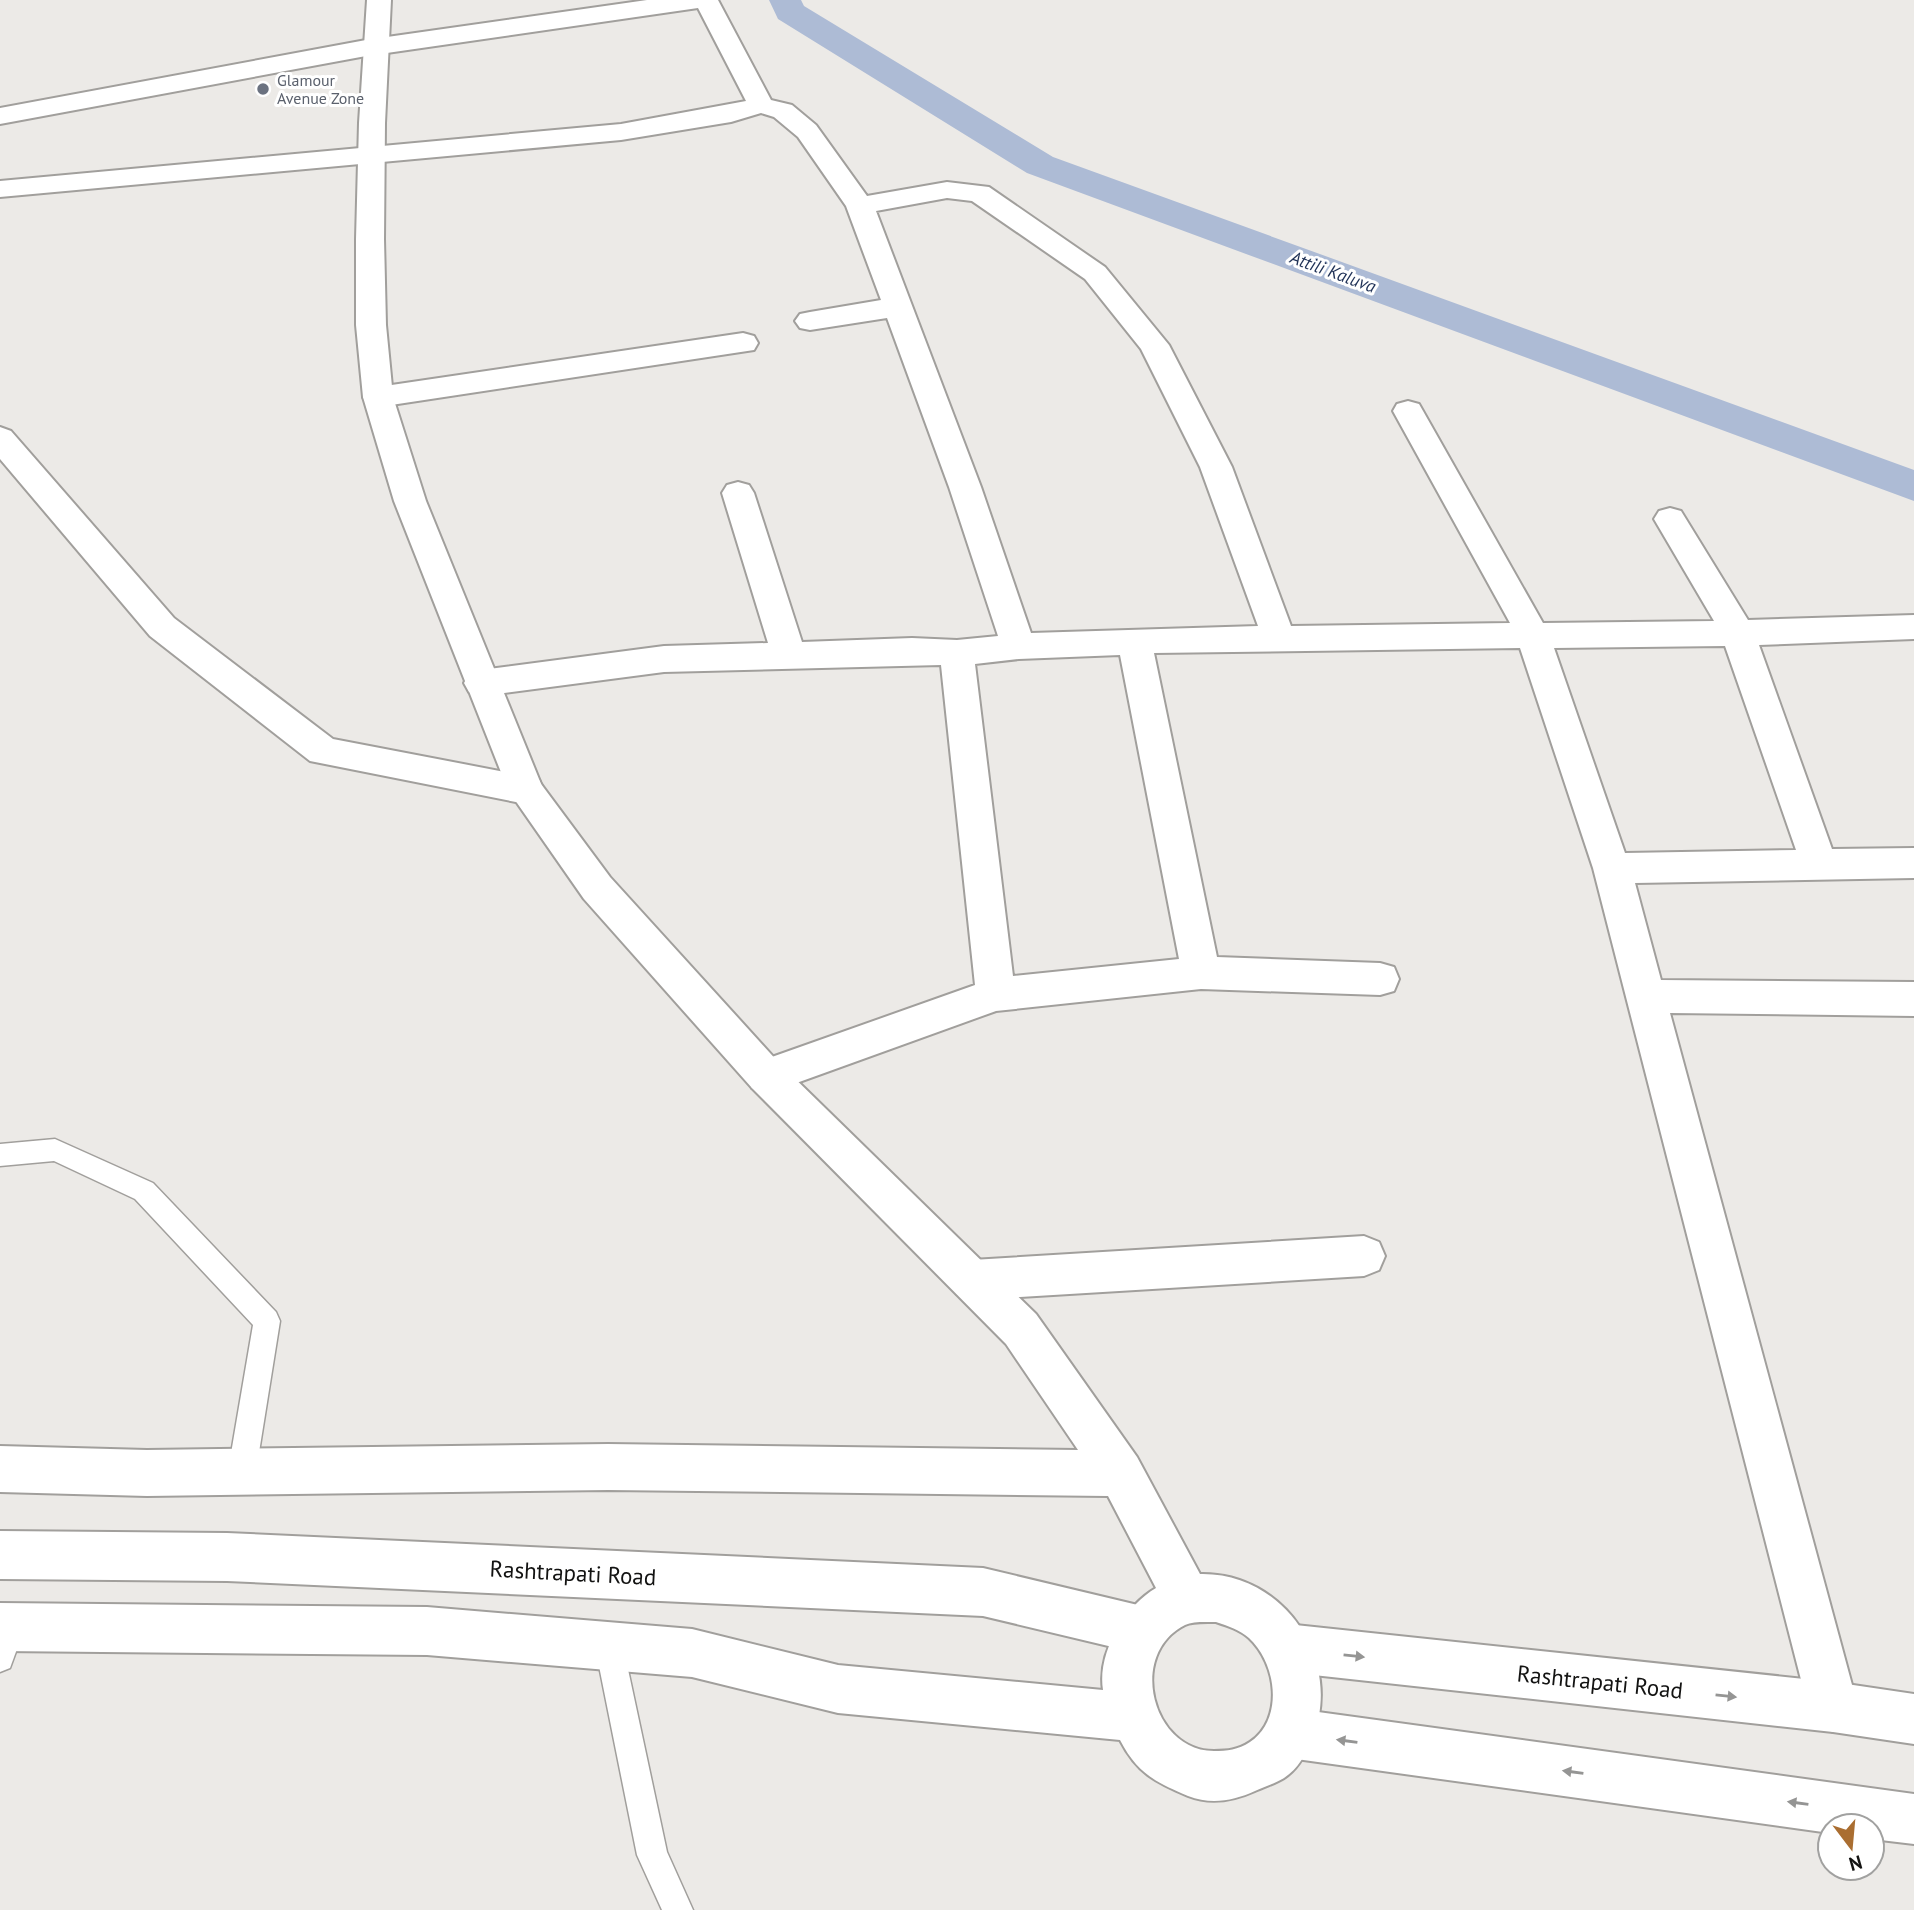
<svg xmlns="http://www.w3.org/2000/svg" width="1914" height="1910" font-family="'PT Sans',sans-serif">
<rect width="100%" height="100%" fill="#eceae7"/>
<g fill="none" stroke-linecap="round" stroke-linejoin="round">
<path fill="#adbbd5" fill-rule="evenodd" d="M769,0H801L804,6L1053,157L1914,470V501L1027,173L778,19Z"/>
<g stroke="#a19f9c" stroke-width="3">
<g id="service">
<path d="M55,1139L153,1183L276,1312L280,1321L256,1471L252,1481L242,1485L232,1481L228,1471L253,1325L135,1199L54,1161L0,1166V1144Z"/>
<path d="M11,1613L21,1617L25,1627L10,1668L0,1672V1619Z"/>
<path d="M609,1632L619,1636L623,1646L667,1852L693,1910H662L637,1855L595,1646L599,1636Z"/>
</g>
</g>
<g stroke="#a19f9c" stroke-width="4">
<g id="minor">
<path d="M647,0H718L771,100L792,105L816,125L867,196L947,182L989,187L1105,267L1169,345L1232,467L1291,626L1510,623L1393,411L1397,404L1408,401L1419,404L1423,411L1543,623L1714,621L1654,519L1659,511L1670,508L1681,511L1748,620L1914,615V639L1759,645L1832,849L1914,848V878L1635,883L1661,980L1914,982V1016L1670,1013L1858,1707L1850,1724L1833,1732L1816,1724L1808,1707L1593,868L1520,648L1154,653L1217,957L1380,963L1394,967L1399,979L1394,991L1380,995L1201,989L996,1011L766,1094L752,1088L746,1076L752,1064L975,985L941,665L664,672L481,696L469,692L464,683L469,674L481,670L664,646L768,643L722,493L727,485L738,482L749,485L754,493L802,642L912,638L957,640L998,636L949,487L887,318L810,330L800,328L795,321L800,314L810,312L881,300L846,206L798,137L774,117L761,113L731,122L621,140L0,197V181L621,124L746,101L698,8L366,56L0,124V108L366,40ZM947,198L972,201L1085,279L1141,349L1200,467L1258,626L1031,633L981,487L876,211ZM1725,646L1796,850L1625,853L1554,648ZM1120,655L1179,959L1013,976L975,664L1019,659Z"/>
<path d="M743,333L754,336L758,343L754,350L378,407L367,404L363,397L367,390L378,387Z"/>
<path d="M0,427L11,431L174,618L333,739L526,776L539,780L544,790L539,800L526,804L310,761L150,636L0,459Z"/>
<path d="M1364,1236L1379,1242L1385,1256L1379,1270L1364,1276L972,1300L957,1294L950,1280L957,1266L972,1260Z"/>
</g>
</g>
<g stroke="#a19f9c" stroke-width="4">
<g id="tertiary">
<path d="M0,1531L227,1533L983,1568L1142,1606L1159,1613L1166,1630L1159,1647L1142,1654L983,1616L227,1581L0,1579Z"/>
<path d="M1286,1624L1833,1682L1914,1694V1744L1833,1732L1286,1672L1269,1665L1262,1648L1269,1631Z"/>
<path d="M1289,1708L1914,1794V1844L1872,1839V1826H1830V1833L1289,1758L1271,1751L1264,1733L1271,1715Z"/>
</g>
</g>
<g stroke="#a19f9c" stroke-width="4">
<path id="secondary" d="M367,0H391L385,123L384,239L386,325L393,397L426,501L541,784L610,877L780,1064L1036,1314L1137,1457L1200,1574C1285,1572 1344,1662 1312,1739C1306,1754 1298,1769 1284,1778C1276,1783 1264,1787 1255,1791C1233,1801 1211,1805 1188,1796C1155,1782 1137,1773 1120,1740L838,1713L692,1677L427,1655L0,1651V1603L427,1607L692,1629L838,1665L1103,1690C1097,1653 1125,1606 1156,1588L1108,1496L608,1490L147,1496L0,1492V1446L147,1450L608,1444L1078,1450L1006,1344L752,1088L584,899L508,790L394,501L363,397L356,325V239L359,123ZM1216,1622C1228,1626 1240,1630 1249,1638C1277,1664 1284,1719 1250,1742C1238,1750 1227,1751 1214,1751C1152,1751 1127,1654 1185,1625C1193,1621 1206,1622 1216,1622Z"/>
</g>
<use href="#service" fill="#fff" fill-rule="evenodd"/>
<use href="#minor" fill="#fff" fill-rule="evenodd"/>
<use href="#tertiary" fill="#fff" fill-rule="evenodd"/>
<use href="#secondary" fill="#fff" fill-rule="evenodd"/>
</g>
<defs><path id="oneway-solid" d="M-6-.8H1V-3.2L6.5 0L1 3.2V.8H-6Z" transform="scale(1.75)"/></defs>
<g fill="#959594">
<use href="#oneway-solid" transform="translate(1354 1656) rotate(6)"/>
<use href="#oneway-solid" transform="translate(1726 1696) rotate(6)"/>
<use href="#oneway-solid" transform="translate(1347 1741) rotate(-172)"/>
<use href="#oneway-solid" transform="translate(1573 1772) rotate(-172)"/>
<use href="#oneway-solid" transform="translate(1798 1803) rotate(-172)"/>
</g>
<circle fill="#6b7280" stroke="#fff" stroke-width="2.5" cx="263" cy="89" r="7"/>
<g text-anchor="middle" stroke-width="6" stroke-linejoin="round" paint-order="stroke">
<g font-size="16" fill="#5b616d" stroke="#fff" text-anchor="start">
<text x="277" y="86">Glamour<tspan x="277" dy="18">Avenue Zone</tspan></text>
</g>
<g font-size="18" font-style="italic" fill="#1f3156" stroke="#fff">
<text transform="translate(1333 272) rotate(20)" y="6">Attili Kaluva</text>
</g>
<g font-size="23" fill="#131312" stroke="#fff">
<text transform="translate(573 1573) rotate(3)" y="8">Rashtrapati Road</text>
<text transform="translate(1600 1682) rotate(6)" y="8">Rashtrapati Road</text>
</g>
</g>
<g transform="translate(1851 1847) rotate(164)"><circle r="33" fill="#ffffff" stroke="#a1a1a0" stroke-width="2"/>
<path d="M0-5L12 26L0 18L-12 26Z" fill="#aa6e31"/>
<text y="-10" font-size="19" font-weight="bold" text-anchor="middle" fill="#131312">N</text>
</g>
</svg>
